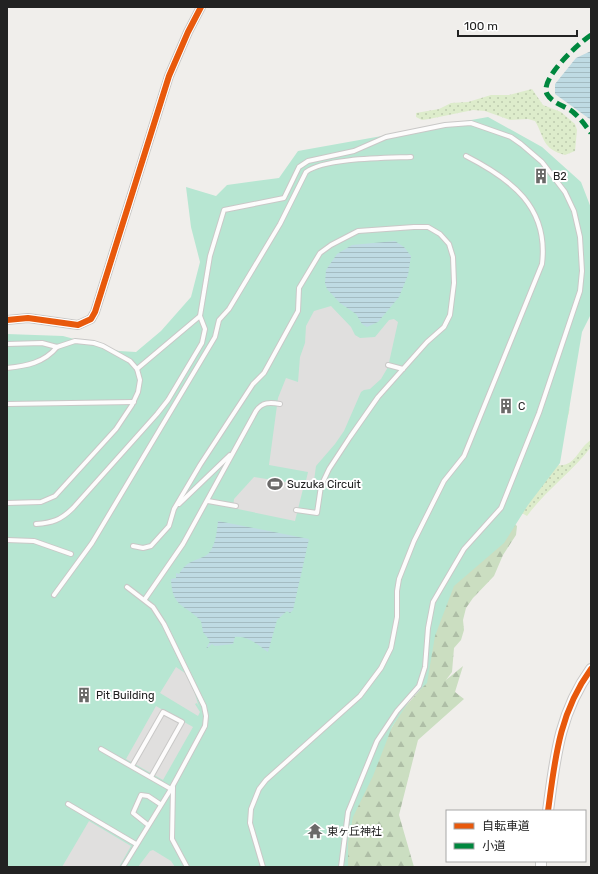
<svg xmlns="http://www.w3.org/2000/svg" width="598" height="874" font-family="Rubik,'Noto Sans JP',sans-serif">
<defs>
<pattern id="grass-dots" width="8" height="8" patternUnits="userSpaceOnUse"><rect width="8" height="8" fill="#ddeccb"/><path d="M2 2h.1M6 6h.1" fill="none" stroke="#bdcaae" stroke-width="1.8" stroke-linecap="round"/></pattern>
<pattern id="forest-firs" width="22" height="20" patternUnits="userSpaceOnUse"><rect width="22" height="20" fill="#cbdec1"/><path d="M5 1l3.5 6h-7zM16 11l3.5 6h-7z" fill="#aebea6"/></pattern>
<pattern id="water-rules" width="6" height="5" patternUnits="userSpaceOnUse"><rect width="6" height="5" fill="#bfdbe3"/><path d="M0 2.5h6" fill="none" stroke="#a4bcc2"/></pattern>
</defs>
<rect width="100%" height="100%" fill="#f0eeeb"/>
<g fill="url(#grass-dots)">
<path d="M532,89L543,105L561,112L575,124L577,130L575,151L565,155C542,149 545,138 535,121L528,119L510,120L485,111L473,110L429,119L422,120L416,117V113L439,109L451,103L468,102L491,95H509Z"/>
<path d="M570,397L569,413L561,436L557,465C575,468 578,448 591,440V447C572,472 545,491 527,516L520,512Z"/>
</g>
<path fill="url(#forest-firs)" d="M510,520L517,526L516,535L503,555L494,576L473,598L466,608L463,620L464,630L461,640L454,648L452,672L446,680L463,666L455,692L464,699L418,740L399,815L414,867H345L350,818L389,732L403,709L420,690L441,594Z"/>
<path fill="#b7e6d2" d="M488,117L542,147L581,182L591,208V314L582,332L560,463L528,505L504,543L454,586L435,636L427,683L410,700L392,727L373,776L353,817L348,843V867H7V334L63,336L119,351L136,352L161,331L191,297L200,262L191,227L186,187L216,196L227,185L279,178L298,151Z"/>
<g fill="#e0dfde">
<path d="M331,306L351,327L355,335L360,338L375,337L389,320L394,319L398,322L388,367L381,379L370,389L364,390L361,392L344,431L335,444L316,466L313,488L305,485L308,472L269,465L278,398L286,378L298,382L300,357L305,343L306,326L314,311Z"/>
<path d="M254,477L304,485L295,521L233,508L234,499Z"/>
<path d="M176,667L185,673L194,691L199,707L197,703L195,704L200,712L198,716L160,693Z"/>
<path d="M156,706L193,727L163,780L126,759Z"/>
<path d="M89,821L131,846L119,867H62Z"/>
<path d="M153,850L171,861L175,867H138L150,851Z"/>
</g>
<g fill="url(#water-rules)">
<path d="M591,51V120L555,94V84L576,58Z"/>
<path d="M395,241L404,247L411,256L408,275L399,297L378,322L367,327L362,324L356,314L340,303L327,289L325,283L326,270L337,254L352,245Z"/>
<path d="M218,521L309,539L293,610L290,613L287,611L277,620L268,652C258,645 247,635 235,637L233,644L215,646L212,644L206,649L210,641L203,632L201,621C185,604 172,608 171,579L176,578V573L179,574C189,556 204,562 211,550C216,542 217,530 218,521Z"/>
</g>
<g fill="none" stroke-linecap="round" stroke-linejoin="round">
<g stroke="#c9c8c7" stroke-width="6">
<g id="service">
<path d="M7,344L42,343L57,347L75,341L94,343L103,346L130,361L137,369L140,380L138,392L132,405L116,429L55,496L41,502L7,503"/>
<path d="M388,365L403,369"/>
<path d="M7,368C26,366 44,363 57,347"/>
<path d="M137,369L200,316"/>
<path d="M7,404L134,402"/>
<path d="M208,501L236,506"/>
<path d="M179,504L230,455"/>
<path d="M36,524C52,523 61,520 73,508L157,414L168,400L202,343L205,329L200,316L210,256L224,210L284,198L299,167L308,161L354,151L386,137L445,125L471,123L511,137L521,144L542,162L565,192L574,211L580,237L582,271L580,291L539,413L501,508L464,549L433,602L428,628L425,667L419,686L397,711L377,741L348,812L341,867"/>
<path d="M7,540L34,541L71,554"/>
<path d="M133,546L143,548L151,546L169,526L174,509L200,465L253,384L264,373L298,311L299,288L320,253L331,245L358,231L414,227H428L440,234L449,244L453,257L454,283L450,315L444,327L427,342L378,397L350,437L329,469L321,486L317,513L296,510"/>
<path d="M54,595L92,543L215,337L219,320L229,309L280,224L306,172C324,158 386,158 411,157"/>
<path d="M145,599L183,544L256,411C262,402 270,402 280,404"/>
<path d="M101,749L171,789"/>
<path d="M132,766L163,712L182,722L151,777"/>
<path d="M173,787L172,839L187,867"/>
<path d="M68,804L136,844"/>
<path d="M148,825L133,813L141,795L148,796L160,804"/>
<path d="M123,867L171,789L205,726L206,716L204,706L164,624L153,607L127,587"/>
<path d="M263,867L250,823L251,809L259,789L266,780L360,696L381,668L391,648L397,617V591L399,579L414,541L444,481L464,456L542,264C549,207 511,179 466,156"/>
</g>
</g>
<g stroke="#c9c8c7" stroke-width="10">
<path id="minor" d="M7,320L28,318L78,325L91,319L95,312L169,76L188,32L201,7"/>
</g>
<g stroke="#c9c8c7" stroke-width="12">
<g id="tertiary">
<path d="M548,811C555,759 559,713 591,669"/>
<path d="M541,867V861"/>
</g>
</g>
<use href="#service" stroke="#fdfcfc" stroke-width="4"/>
<use href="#minor" stroke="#fdfcfc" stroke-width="8"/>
<use href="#tertiary" stroke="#fdfcfc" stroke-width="10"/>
<path stroke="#00873e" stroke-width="5" stroke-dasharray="10 5" stroke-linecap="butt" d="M591,35C579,43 539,79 547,94C552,103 565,106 573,112C580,118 585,125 591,133"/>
<g stroke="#fff" stroke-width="8">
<g id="cycleway">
<path d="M7,320L28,318L78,325L91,319L95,312L169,76L188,32L201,7"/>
<path d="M548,811C555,759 559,713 591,669"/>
</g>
</g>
<use href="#cycleway" stroke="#e8590c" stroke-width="6"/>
</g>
<defs>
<g id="building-bare" transform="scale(1.2)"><path d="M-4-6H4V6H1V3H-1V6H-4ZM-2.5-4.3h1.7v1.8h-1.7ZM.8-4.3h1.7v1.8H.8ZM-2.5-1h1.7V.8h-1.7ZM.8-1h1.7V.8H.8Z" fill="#6a6968" stroke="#fff" stroke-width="2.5" paint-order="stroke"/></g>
<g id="stadium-bare" transform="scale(1.2)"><path d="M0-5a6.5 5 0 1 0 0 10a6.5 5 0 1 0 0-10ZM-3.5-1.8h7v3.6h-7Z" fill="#6a6968" stroke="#fff" stroke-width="2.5" paint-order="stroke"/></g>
<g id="temple-bare" transform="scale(1.2)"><path d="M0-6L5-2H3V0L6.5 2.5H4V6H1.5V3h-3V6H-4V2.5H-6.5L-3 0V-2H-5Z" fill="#6a6968" stroke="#fff" stroke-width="2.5" paint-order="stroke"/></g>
</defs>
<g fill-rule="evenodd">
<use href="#building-bare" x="541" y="176"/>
<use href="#building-bare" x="506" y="406"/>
<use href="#stadium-bare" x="275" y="484"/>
<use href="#building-bare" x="84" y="695"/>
<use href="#temple-bare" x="315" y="831"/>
</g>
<g text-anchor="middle" stroke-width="4" stroke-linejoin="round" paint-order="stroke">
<g font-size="11" fill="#222" stroke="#fff" text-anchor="start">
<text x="553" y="180">B2</text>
<text x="518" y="410">C</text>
<text x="287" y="488">Suzuka Circuit</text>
<text x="96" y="699">Pit Building</text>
<text x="327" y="835">東ヶ丘神社</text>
</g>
</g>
<rect width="598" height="874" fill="none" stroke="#222222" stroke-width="16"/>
<rect x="446" y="810" width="140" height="52" fill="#ffffff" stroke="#a7a7a7"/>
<rect x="454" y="823" width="20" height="6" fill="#e8590c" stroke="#a7a7a7"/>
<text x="482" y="830" font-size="12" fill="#222222">自転車道</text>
<rect x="454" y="843" width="20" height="6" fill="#00873e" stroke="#a7a7a7"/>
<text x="482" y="850" font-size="12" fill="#222222">小道</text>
<path d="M458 30v6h119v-6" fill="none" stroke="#222222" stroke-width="2"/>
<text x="464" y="30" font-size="12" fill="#222222" stroke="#ffffff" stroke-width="3" paint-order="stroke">100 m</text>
</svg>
